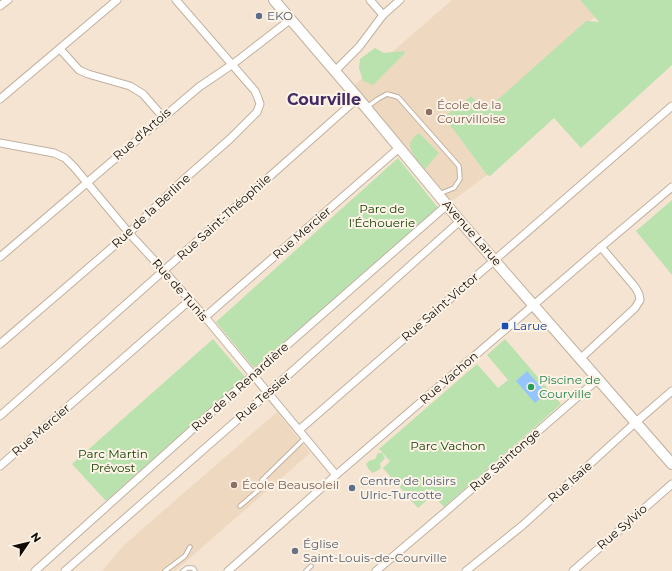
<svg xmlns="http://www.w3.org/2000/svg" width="672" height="571" font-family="Montserrat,sans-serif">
<rect width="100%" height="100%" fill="#f5e4d1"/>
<g fill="#eed8c0">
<path d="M452,0H580L595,17L458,136L487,175L447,205L351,88Z"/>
<path d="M277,412L310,453L175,571H102L124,545Z"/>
</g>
<g fill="#bae2af">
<path d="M580,0H672V65L581,148L554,118L490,176L487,175L444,117L471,96L485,111L586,21L599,22Z"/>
<path d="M375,48L384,53L403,51L405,53L373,85L363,81L359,68L360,59Z"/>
<path d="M419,133L439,153L425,169C415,157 401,145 419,133Z"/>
<path d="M398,158L439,209L254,368L216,322Z"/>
<path d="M672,200V275L636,231Z"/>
<path d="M213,339L245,377L106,501L72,464Z"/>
<path d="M505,339L561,404L444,507L433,495L418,508L383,468L390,461L379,449L477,364L498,388L508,380L487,355Z"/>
<path d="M378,453H382L385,458L380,464L381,468L377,471L372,473L368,468L366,464L369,461L375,459Z"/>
</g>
<path fill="#95c4ff" d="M527,371L546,393L535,403L516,381Z"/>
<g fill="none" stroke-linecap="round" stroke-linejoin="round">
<g stroke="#c1b19f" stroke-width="5.5">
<g id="lane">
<path d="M367,107L378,99L387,94L398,97L459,166L460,179L454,188L439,194"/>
<path d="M240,506L261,488L262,480L305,438"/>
<path d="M165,571L185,556L190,547"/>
<path d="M183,571L187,568H193L195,571"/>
<path d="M306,571L311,566"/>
</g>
</g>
<g stroke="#c1b19f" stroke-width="9">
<g id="street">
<path d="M370,0L383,15"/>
<path d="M0,6L8,0"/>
<path d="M60,49L79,70L88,74L130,86L143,94L163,117"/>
<path d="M335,71L359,47L383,15L400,0"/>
<path d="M0,99L117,0"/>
<path d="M0,143L54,153L65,158L74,167L129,233L164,271L205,317L336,475"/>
<path d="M0,257L199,87L233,64L291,19"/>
<path d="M205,317L399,148"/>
<path d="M0,344L129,233L181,182L231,138L257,112L260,104L258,98L255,91L176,0"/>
<path d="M580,359L635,308L640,300L639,294L635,287L601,247"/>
<path d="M0,416L358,98"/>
<path d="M299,430L672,106"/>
<path d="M0,466L190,300"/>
<path d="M35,571L253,375L447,205"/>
<path d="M65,571L268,393L460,221"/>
<path d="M228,571L336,475L601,247L672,187"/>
<path d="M376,571L443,514L598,379"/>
<path d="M466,571L523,525L636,422L672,391"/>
<path d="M573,571L672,484"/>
</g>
</g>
<g stroke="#c1b19f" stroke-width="12">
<path id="secondary" d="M274,0L358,98L460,221L672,464"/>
</g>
<use href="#lane" stroke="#fff" stroke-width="3.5"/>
<use href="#street" stroke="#fff" stroke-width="7"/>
<use href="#secondary" stroke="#fff" stroke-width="10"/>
</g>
<g fill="#5c6f8a" stroke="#fdf3e7" stroke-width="1.5">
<circle cx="259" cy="16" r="4"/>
<circle cx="352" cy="488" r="4"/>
</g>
<g fill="#8d6e63" stroke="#fdf3e7" stroke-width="1.5">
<circle cx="429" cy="112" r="4"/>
<circle cx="234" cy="485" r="4"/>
</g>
<rect fill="#1a4fb4" stroke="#fdf3e7" stroke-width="1.5" x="501" y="322" width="8" height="8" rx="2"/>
<circle fill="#2e9e5b" stroke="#fdf3e7" stroke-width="1.5" cx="531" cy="387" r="4"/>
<circle fill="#6b7280" stroke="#fdf3e7" stroke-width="1.5" cx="295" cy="551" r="4"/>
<g text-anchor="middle" stroke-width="4" stroke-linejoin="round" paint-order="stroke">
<g font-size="12" fill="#4e5e75" stroke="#fdf3e7" text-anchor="start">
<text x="267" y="20">EKO</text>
<text x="360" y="485">Centre de loisirs<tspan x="360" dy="14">Ulric-Turcotte</tspan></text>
</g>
<g font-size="12" fill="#785e54" stroke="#fdf3e7" text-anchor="start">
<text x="437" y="109">École de la<tspan x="437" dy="14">Courvilloise</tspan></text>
<text x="242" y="489">École Beausoleil</text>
</g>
<g font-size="12" fill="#120d07" stroke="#fdf3e7">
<text transform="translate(142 134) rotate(-41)" y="4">Rue d'Artois</text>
<text transform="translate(151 211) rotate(-43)" y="4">Rue de la Berline</text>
<text transform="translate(224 217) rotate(-42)" y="4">Rue Saint-Théophile</text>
<text transform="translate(302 233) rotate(-41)" y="4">Rue Mercier</text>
<text transform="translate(472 233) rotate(49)" y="4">Avenue Larue</text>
<text transform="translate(180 290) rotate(49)" y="4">Rue de Tunis</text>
<text transform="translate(440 307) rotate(-41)" y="4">Rue Saint-Victor</text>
<text transform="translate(449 378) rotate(-41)" y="4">Rue Vachon</text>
<text transform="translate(240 387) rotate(-42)" y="4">Rue de la Renardière</text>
<text transform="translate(263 397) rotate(-41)" y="4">Rue Tessier</text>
<text transform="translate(41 430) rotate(-41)" y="4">Rue Mercier</text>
<text transform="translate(505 460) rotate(-41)" y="4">Rue Saintonge</text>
<text transform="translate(570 482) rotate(-42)" y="4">Rue Isaïe</text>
<text transform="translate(622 527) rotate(-41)" y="4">Rue Sylvio</text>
</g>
<g font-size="12" fill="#154203" stroke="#fdf3e7">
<text x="382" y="213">Parc de<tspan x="382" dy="14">l'Échouerie</tspan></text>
<text x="448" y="450">Parc Vachon</text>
<text x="113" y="458">Parc Martin<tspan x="113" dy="14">Prévost</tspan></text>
</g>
<g font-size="12" fill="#164399" stroke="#fdf3e7" text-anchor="start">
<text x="513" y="330">Larue</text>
</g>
<g font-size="12" fill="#27864d" stroke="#fdf3e7" text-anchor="start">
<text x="539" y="384">Piscine de<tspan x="539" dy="14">Courville</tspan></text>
</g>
<g font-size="12" fill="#5b616d" stroke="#fdf3e7" text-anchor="start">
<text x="303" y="548">Église<tspan x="303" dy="14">Saint-Louis-de-Courville</tspan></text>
</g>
<g font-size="16" font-weight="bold" fill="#432b65" stroke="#fdf3e7">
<text x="324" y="105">Courville</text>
</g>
</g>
<g transform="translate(28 543) rotate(55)" stroke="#fdf3e7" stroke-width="3" paint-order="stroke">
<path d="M0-3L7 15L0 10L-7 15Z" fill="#120d07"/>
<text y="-6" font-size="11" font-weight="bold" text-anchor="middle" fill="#120d07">N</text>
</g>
</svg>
